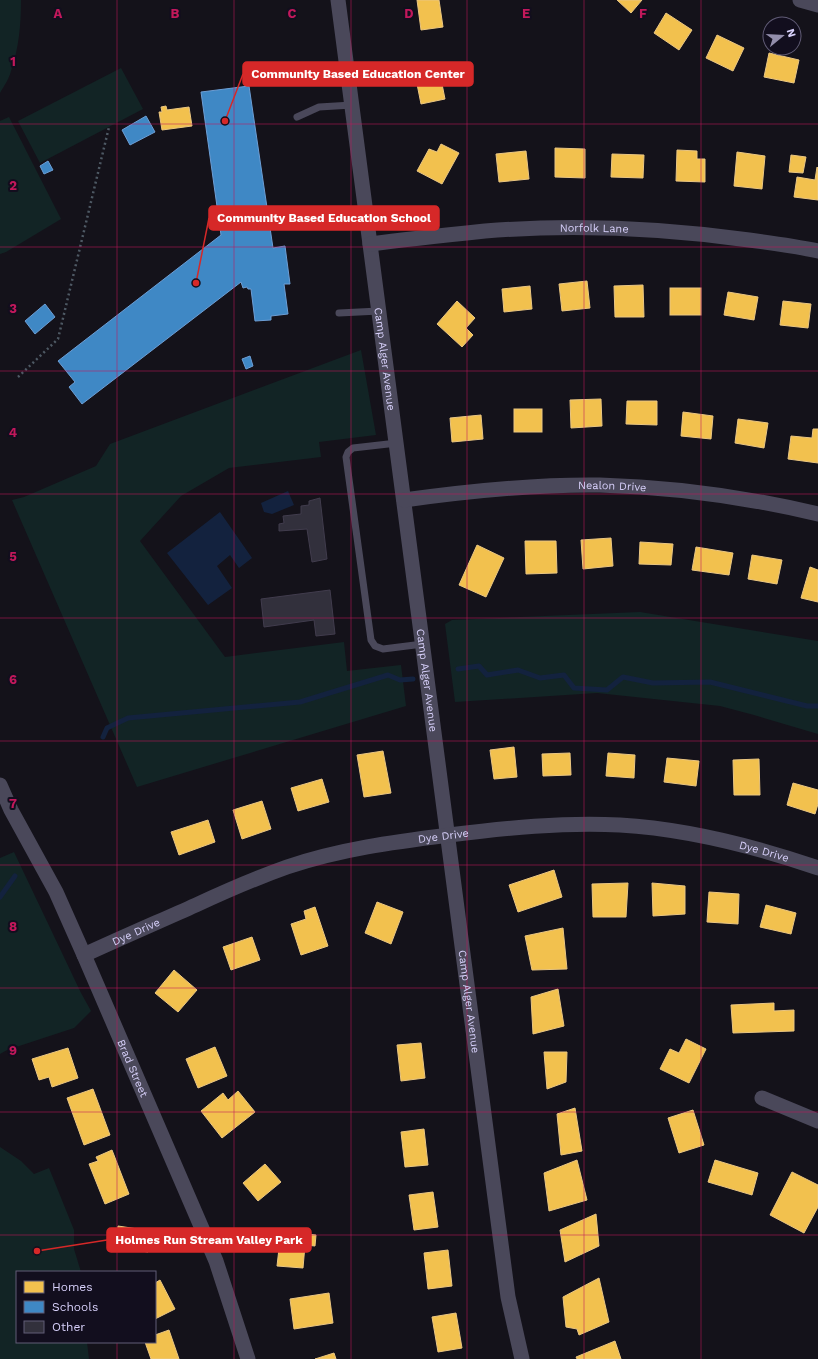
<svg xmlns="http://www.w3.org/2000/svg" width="818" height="1359" font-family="'Work Sans',sans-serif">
<rect width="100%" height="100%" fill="#14121a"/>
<g fill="#122425">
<path d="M0,0H21C21,24 19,48 11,71C9,79 4,86 0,93Z"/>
<path d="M121,68L143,109L40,163L18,121Z"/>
<path d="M9,117L61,219L6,252L0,254V121Z"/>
<path d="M361,350L376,435L319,442L321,457L229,468L181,496L140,541L225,657L344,642L347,671L401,665L406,706L137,787L12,500L24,497L96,466L110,444Z"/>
<path d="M640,612L818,641V734L754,715L720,706L597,693L455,702L445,624L452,620Z"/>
<path d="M14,852L81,993L91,1011L74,1028L7,1050L0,1054V858Z"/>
<path d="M0,1147L21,1161L34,1174L49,1168L74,1230V1249L81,1272H17V1342H87L89,1359H0Z"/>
</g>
<g fill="#13223e">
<path d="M288,491L294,505L272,514L264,512L261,503Z"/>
<path d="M220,512L252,558L239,568L230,555L217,566L232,588L208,605L167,553Z"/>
</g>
<g fill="#f2c14e" stroke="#eac682">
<path d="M417,0H439L443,27L421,30Z"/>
<path d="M617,0H642L631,13Z"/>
<path d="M666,13L692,30L679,50L654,33Z"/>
<path d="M717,35L744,48L733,71L706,58Z"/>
<path d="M769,53L799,60L794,83L764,77Z"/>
<path d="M439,69L445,99L421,104L415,74Z"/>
<path d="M166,106L167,110L189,107L192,126L162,130L159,112H162L161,107Z"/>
<path d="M441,144L459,153L442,184L417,171L429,149L437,152Z"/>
<path d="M555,148L585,149V178L555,177Z"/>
<path d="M677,150L697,151V159H705V182L676,181Z"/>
<path d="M526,151L529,179L499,182L496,154Z"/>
<path d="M737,152L765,156L762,189L734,186Z"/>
<path d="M612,154L644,155L643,178L611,177Z"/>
<path d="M791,155L806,157L803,173L789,172Z"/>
<path d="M817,167L818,168V200L794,197L797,177L815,180Z"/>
<path d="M587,281L590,308L562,311L559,284Z"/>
<path d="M643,285L644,317H615L614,286Z"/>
<path d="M530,286L532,309L504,312L502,289Z"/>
<rect x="670" y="288" width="31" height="27"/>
<path d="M728,292L758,297L754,320L724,315Z"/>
<path d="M457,301L475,318L466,328L473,335L462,347L437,324Z"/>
<path d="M783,301L811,304L808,328L780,325Z"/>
<path d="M601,399L602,426L571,428L570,400Z"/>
<path d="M627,401H657V425L626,424Z"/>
<rect x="514" y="409" width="28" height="23"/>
<path d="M683,412L713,416L711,439L681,436Z"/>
<path d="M481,415L483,439L452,442L450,418Z"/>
<path d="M738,419L768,423L764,448L735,443Z"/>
<path d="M813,429H818V463L788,459L791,436L812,438Z"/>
<path d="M611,538L613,566L583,569L581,540Z"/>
<path d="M525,541H556L557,573L526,574Z"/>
<path d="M640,542L673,544L671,565L639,564Z"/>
<path d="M477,545L504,558L486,597L459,585Z"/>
<path d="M696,547L733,553L729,575L692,570Z"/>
<path d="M752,555L782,560L777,584L748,579Z"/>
<path d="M810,567L818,570V602L801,598Z"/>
<path d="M514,747L517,777L494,779L490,750Z"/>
<path d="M383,751L391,793L364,797L357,755Z"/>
<path d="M570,753L571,775L543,776L542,754Z"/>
<path d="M608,753L635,755L634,778L606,776Z"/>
<path d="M667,758L699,761L696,786L664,782Z"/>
<path d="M759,759L760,795H734L733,760Z"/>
<path d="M322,779L329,802L298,811L291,788Z"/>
<path d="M793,783L818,790V804L815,814L787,805Z"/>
<path d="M262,801L271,829L242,839L233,810Z"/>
<path d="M208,820L215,842L179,855L171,832Z"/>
<path d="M554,870L562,897L518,912L509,885Z"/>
<path d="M628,883L626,917H593L592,884Z"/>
<path d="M652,883L685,886V914L653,916Z"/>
<path d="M709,892L739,894L738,924L707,922Z"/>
<path d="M377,902L403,912L391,944L365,933Z"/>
<path d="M766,905L796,913L791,934L760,927Z"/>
<path d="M315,907L328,946L301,955L291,924L306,919L304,911Z"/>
<path d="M563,928L567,969L532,970L525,936Z"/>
<path d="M252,937L260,960L231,970L223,947Z"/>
<path d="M174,970L197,990L178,1012L155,993Z"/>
<path d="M558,989L564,1026L533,1034L531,997Z"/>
<path d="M774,1003V1011L794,1010V1031L733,1033L731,1005Z"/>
<path d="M686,1039L706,1049L689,1083L660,1069L670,1049L679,1053Z"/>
<path d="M421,1043L425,1078L401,1081L397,1045Z"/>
<path d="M215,1047L227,1076L198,1088L186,1059Z"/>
<path d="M68,1048L78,1078L52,1087L49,1077L39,1080L32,1059Z"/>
<path d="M544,1052H567L566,1082L547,1089Z"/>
<path d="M93,1089L110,1135L84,1145L67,1098Z"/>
<path d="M238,1091L255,1112L222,1138L201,1111L223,1093L228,1100Z"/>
<path d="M575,1108L582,1151L561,1155L557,1114Z"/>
<path d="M693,1110L704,1145L679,1153L668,1118Z"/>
<path d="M424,1129L428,1165L405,1167L401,1132Z"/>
<path d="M112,1150L129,1194L105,1204L89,1164L98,1161L96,1157Z"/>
<path d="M577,1160L587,1200L549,1211L544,1173Z"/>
<path d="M715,1160L758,1173L752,1195L708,1182Z"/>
<path d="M265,1164L281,1182L258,1201L243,1183Z"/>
<path d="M792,1172L818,1185V1207L804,1233L770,1215Z"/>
<path d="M433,1192L438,1227L414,1230L409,1195Z"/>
<path d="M596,1214L599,1246L565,1262L560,1230Z"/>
<path d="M118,1226L151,1231L148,1252L115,1247Z"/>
<path d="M281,1231L316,1235L315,1246L305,1245L303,1268L277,1266Z"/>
<path d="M448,1250L452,1286L428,1289L424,1253Z"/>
<path d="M599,1278L609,1322L579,1335L577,1329L566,1327L563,1297Z"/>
<path d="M160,1280L175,1309L155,1319V1283Z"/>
<path d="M329,1293L333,1323L294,1329L290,1299Z"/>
<path d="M456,1313L462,1348L438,1352L432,1317Z"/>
<path d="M169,1330L179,1359H151L145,1342H155V1335Z"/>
<path d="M615,1341L621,1359H577L576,1357Z"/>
<path d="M334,1353L336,1359H315Z"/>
</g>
<g fill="#3f88c5" stroke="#6d9ed5">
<path d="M249,86L273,248L285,246L290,284H284L288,314L271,316V320L255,321L251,289H248L247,287L243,288L241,282L82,404L69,387L75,382L58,361L221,235L201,92Z"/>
<path d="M146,116L155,132L130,145L122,130Z"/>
<path d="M48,161L53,170L44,174L40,166Z"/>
<path d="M45,304L55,317L35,334L25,321Z"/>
<path d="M250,356L253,366L246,369L242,359Z"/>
</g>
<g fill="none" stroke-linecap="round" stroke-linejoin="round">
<g stroke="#13223e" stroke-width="5">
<path d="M458,669L479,666L487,675L518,670L540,678L564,675L574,688L607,690L623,677L653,683L710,682L807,706H818"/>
<path d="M103,737L107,728L128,718L300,702L388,675L400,680L413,679"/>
<path d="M0,897L15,876"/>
</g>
</g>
<g fill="#32303c" stroke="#413c4d">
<path d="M320,498L327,559L312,562L307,529L279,531V524L284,523L283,516L301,514V506L309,505V501Z"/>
<path d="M330,590L335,634L316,636L314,620L264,627L261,599Z"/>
</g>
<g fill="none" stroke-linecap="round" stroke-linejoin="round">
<path stroke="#4e5964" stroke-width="2.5" stroke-dasharray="2 3" stroke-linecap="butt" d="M18,377L58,339L109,127"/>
<g stroke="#4a485a" stroke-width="7">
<path d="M297,117L319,107L352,105"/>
<path d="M339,313L379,311"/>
<path d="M397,443L353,448L348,452L346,457L371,640L375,646L383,649L423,644"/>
</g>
<g stroke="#4a485a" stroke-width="15">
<path id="s1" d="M338,0L508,1297L522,1359"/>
<path d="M800,0L818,5"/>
<path id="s2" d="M370,244C409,239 447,235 485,231C573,224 662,228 749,240C772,243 795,246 818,251"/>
<path id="s3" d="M404,500C469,491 534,484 600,485C673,487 746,497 818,514"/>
<path id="s4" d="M0,785L11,810L56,892L84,955L216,1261L248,1359"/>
<path id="s5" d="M84,955C121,938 158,922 196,905C226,891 256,878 287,867C340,849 394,842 449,835C506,828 563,822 620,825C688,829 754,846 818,868"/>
<path d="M762,1098L818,1121"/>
</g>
</g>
<path fill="none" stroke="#c2185b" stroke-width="1" stroke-opacity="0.55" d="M117,0V1272M234,0V1359M351,0V1359M467,0V1359M584,0V1359M701,0V1359M0,124H818M0,247H818M0,371H818M0,494H818M0,618H818M0,741H818M0,865H818M0,988H818M0,1112H818M0,1235H818M117,1342V1359"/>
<g text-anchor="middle" stroke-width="4" stroke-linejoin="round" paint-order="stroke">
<g font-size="11" fill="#d7d0fa" stroke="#120e1e">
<text dy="4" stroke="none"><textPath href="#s2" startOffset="225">Norfolk Lane</textPath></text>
<text dy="4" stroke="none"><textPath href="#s1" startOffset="362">Camp Alger Avenue</textPath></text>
<text dy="4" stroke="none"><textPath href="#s3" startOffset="209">Nealon Drive</textPath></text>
<text dy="4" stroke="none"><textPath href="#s1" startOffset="686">Camp Alger Avenue</textPath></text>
<text dy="4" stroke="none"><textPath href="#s5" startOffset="381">Dye Drive</textPath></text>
<text dy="4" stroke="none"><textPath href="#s5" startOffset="705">Dye Drive</textPath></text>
<text dy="4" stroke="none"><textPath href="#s5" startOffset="57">Dye Drive</textPath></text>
<text dy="4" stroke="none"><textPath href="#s1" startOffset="1010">Camp Alger Avenue</textPath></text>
<text dy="4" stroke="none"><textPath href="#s4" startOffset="313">Brad Street</textPath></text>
</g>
</g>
<g font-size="13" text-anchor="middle" font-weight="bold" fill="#c2185b" stroke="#120e1e" stroke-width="4" stroke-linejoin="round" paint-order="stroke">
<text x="58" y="18">A</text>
<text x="175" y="18">B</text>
<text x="292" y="18">C</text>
<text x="409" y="18">D</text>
<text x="526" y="18">E</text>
<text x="643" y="18">F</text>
<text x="13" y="66">1</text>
<text x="13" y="190">2</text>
<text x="13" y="313">3</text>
<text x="13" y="437">4</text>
<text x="13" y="561">5</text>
<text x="13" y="684">6</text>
<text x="13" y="808">7</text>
<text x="13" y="931">8</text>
<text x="13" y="1055">9</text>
</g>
<path fill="none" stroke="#d62828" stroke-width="1.5" d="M225 121L243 74M196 283L209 218M37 1251L107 1240"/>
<g fill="#d62828" stroke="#120e1e" stroke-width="1.5">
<circle cx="225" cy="121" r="4"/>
<circle cx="196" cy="283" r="4"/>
<circle cx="37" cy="1251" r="4"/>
</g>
<g fill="#d62828" stroke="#d62828" stroke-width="1.5">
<rect x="243" y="62" width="230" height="24" rx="4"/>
<rect x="209" y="206" width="230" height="24" rx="4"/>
<rect x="107" y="1228" width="204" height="24" rx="4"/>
</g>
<g font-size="12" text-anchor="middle" font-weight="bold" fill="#fff">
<text x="358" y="78">Community Based Education Center</text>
<text x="324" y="222">Community Based Education School</text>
<text x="209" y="1244">Holmes Run Stream Valley Park</text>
</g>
<rect x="16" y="1271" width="140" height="72" fill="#120e1e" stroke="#615c76"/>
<rect x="24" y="1281" width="20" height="12" fill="#f2c14e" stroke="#615c76"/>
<text x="52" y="1291" font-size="12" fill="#d7d0fa">Homes</text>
<rect x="24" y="1301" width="20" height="12" fill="#3f88c5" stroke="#615c76"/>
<text x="52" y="1311" font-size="12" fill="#d7d0fa">Schools</text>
<rect x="24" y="1321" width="20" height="12" fill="#32303c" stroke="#615c76"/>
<text x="52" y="1331" font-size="12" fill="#d7d0fa">Other</text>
<g transform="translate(782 36) rotate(72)"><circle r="19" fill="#120e1e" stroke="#615c76"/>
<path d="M0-3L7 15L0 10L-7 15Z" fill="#938eac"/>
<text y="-6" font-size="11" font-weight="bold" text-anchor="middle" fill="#d7d0fa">N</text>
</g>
</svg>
